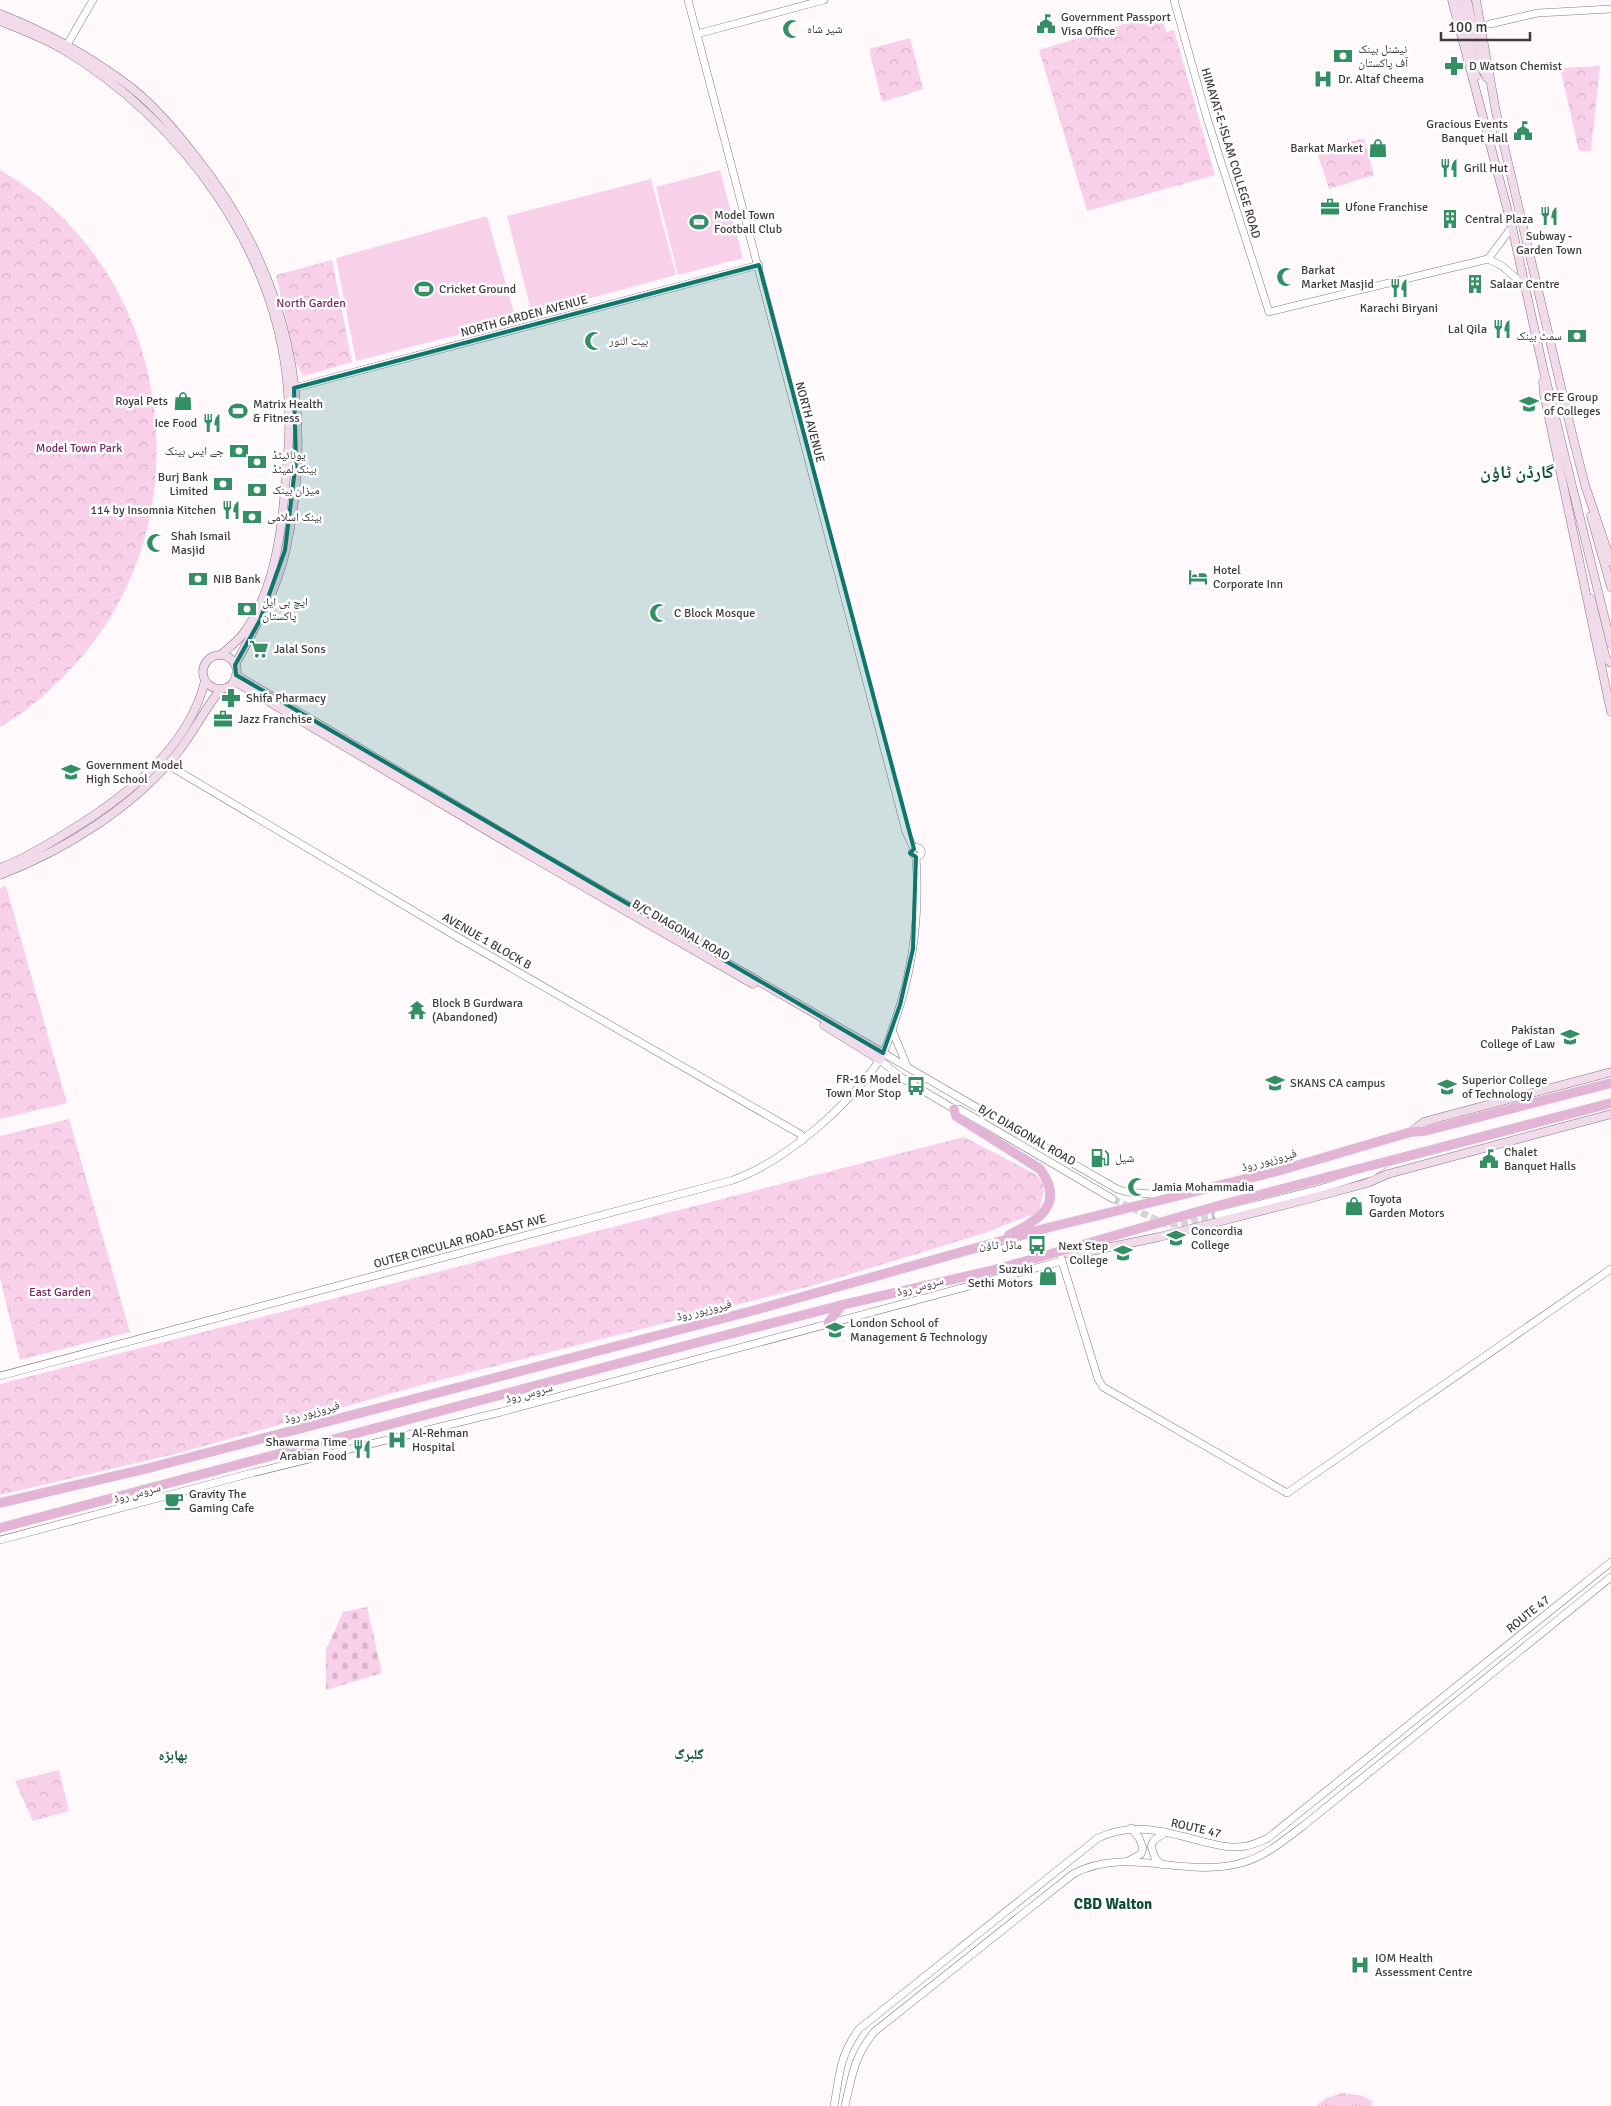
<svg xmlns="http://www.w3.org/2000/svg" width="1611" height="2106" font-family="Signika,'Noto Naskh Arabic',sans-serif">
<defs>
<pattern id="grass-tufts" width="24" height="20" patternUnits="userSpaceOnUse" patternTransform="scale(1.25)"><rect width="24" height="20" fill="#f8d0ea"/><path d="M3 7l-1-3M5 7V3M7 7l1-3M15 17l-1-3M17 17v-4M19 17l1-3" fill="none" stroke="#d6b4ca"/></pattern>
<pattern id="cemetery-stones" width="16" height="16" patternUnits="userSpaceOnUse" patternTransform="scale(1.25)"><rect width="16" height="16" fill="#f8d0ea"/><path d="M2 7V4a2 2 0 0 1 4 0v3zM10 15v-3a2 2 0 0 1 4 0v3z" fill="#d6b4ca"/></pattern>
<pattern id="park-crowns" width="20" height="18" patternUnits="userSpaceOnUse" patternTransform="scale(1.25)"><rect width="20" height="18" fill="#f8d0ea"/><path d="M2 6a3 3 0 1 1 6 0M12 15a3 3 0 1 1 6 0" fill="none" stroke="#d6b4ca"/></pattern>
</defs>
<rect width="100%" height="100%" fill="#fff9fc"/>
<path fill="url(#grass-tufts)" d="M1342,2093L1360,2095L1373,2101L1371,2106H1316L1326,2098Z"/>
<path fill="url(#cemetery-stones)" d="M367,1607L382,1673L326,1690V1650L343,1612Z"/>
<g fill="url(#park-crowns)">
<path d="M1161,13L1166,32L1174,30L1215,175L1087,211L1039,50Z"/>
<path d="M910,38L923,89L882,102L869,49Z"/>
<path d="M1600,66L1591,151H1579L1560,68Z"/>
<path d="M1364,138L1374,175L1329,189L1317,152Z"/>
<path d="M0,170C179,272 210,531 65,675C46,694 24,714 0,727Z"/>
<path d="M332,260L352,362L303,376L296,363L276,275Z"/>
<path d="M6,886L67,1103L0,1119V888Z"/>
<path d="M69,1119L130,1332L20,1360L0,1278V1136Z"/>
<path d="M964,1137L1037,1175L1045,1186L1039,1212L982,1234L811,1286L440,1380L175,1454L0,1495V1384Z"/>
<path d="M59,1770L69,1811L33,1821L15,1781Z"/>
</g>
<g fill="#f8d0ea">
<path d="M720,170L743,258L678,275L656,187Z"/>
<path d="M651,179L676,275L532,314L507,216Z"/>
<path d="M487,216L516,320L356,361L336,258Z"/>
</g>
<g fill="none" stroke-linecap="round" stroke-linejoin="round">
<path stroke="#d8d3d6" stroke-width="7" stroke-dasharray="7 3.5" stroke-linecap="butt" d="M1113,1199L1165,1224H1176L1217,1215"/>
<g stroke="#807a7e" stroke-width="8">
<g id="tertiary">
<path d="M688,0L906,832L914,849"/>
<path d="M1174,0L1207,118L1269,312L1488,259L1512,227"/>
<path d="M1490,24L1538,13L1611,9"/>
<path d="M697,34L824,0"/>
<path d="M64,50L93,0"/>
<path d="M1488,259L1502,266L1524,285"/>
<path d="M294,388L759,265"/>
<path d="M163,762L459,938L800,1134L803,1140"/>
<circle cx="917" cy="852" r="4.5"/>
<path d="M892,1030L907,1066"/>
<path d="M883,1053L1117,1189L1127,1192L1173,1196"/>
<path d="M880,1060L902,1078L954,1109H959L975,1118L1113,1199"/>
<path d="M864,1080L902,1078"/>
<path d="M1217,1215L1316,1190L1371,1173L1386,1163"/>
<path d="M1061,1258L1098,1379L1103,1387L1287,1493L1611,1269"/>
<path d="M0,1376L733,1180C764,1169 792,1149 817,1128C840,1108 862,1086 879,1061C887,1048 891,1033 896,1018C914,965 920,912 916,857"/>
<path d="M0,1540L252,1473L501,1412L1062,1261"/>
<path d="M1128,1861L1141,1854L1143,1848L1139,1838L1131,1828"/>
<path d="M1162,1865L1155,1858L1151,1846L1154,1840L1166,1832"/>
<path d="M834,2106C840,2073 839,2057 859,2029L1098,1838C1134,1821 1167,1832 1204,1842C1217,1845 1232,1849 1246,1846C1253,1845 1261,1841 1268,1838L1611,1562"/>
<path d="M845,2106C852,2075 854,2057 874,2032L1073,1874C1126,1845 1185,1879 1241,1863C1265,1857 1284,1840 1303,1826L1611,1577"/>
</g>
</g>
<g stroke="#807a7e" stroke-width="9">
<g id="secondary">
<path d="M1452,0L1512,227L1543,368L1611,644"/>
<path d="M1460,0L1476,76"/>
<path d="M1467,0L1483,70L1487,78"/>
<path d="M1476,0L1496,112L1573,438L1585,485L1611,562"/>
<path d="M0,14C43,31 84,53 121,80C151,101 174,129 196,157C287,272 317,405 286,549C277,591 255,628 235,665"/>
<path d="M0,21C22,30 44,38 64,50C182,121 278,251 288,392C291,425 288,457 285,489C281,538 273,593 243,634C237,642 228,648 221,655"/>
<path d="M1543,382L1544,394L1611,712"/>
<path d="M1591,516L1611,587"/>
<path d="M1591,599L1606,659L1611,663"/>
<circle cx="220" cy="672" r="17"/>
<path d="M236,675L516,841L883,1053"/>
<path d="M234,681L513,846L753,984"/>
<path d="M0,868C20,861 40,849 58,838C119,802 187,753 205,681"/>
<path d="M0,875C65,850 134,807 178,752C194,732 205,708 221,689"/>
<path d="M824,1025L880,1060"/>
<path d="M1411,1132L1424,1122L1438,1118L1611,1072"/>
<path d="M1059,1252L1077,1254L1159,1237L1308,1199L1367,1183L1388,1174L1611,1114"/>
</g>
</g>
<g stroke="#d8d8d8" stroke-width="10">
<g id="primary">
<path d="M954,1109L956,1116L1040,1169C1066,1204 1038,1221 1009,1235"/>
<path d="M828,1323L842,1305"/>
<path d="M0,1503L149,1468L759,1309L1047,1228L1278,1171L1411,1132L1425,1131L1611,1083"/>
<path d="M0,1528L707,1340L842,1305L998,1269L1221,1205L1611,1103"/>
</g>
</g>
<use href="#tertiary" stroke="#fff" stroke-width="7"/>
<use href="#secondary" stroke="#f1daea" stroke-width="8"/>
<use href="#primary" stroke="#e3b4d5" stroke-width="9"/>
</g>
<path fill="#0f766e" fill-opacity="0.2" stroke="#0f766e" stroke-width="4" stroke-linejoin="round" d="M759,265L914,849L910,853L916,857L913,949L900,1005L883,1053L236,675L235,665L260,620L285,550L296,461L294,388Z"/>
<defs>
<g id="civic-bare" transform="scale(1.5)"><path d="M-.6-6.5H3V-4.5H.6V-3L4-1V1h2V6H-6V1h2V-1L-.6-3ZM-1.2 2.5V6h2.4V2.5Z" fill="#348f65" stroke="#fff" stroke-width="2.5" paint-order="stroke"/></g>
<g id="mosque-bare" transform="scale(1.5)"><path d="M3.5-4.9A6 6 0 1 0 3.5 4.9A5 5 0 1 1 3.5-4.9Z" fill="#348f65" stroke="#fff" stroke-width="2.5" paint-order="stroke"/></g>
<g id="bank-bare" transform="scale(1.5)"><path d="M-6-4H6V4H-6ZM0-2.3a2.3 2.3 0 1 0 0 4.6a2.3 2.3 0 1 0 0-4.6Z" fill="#348f65" stroke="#fff" stroke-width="2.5" paint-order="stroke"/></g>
<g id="pharmacy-bare" transform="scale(1.5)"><path d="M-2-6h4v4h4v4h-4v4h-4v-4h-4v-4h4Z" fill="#348f65" stroke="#fff" stroke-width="2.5" paint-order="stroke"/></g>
<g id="hospital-bare" transform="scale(1.5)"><path d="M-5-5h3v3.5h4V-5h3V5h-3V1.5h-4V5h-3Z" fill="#348f65" stroke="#fff" stroke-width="2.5" paint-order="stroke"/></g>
<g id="shop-bare" transform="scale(1.5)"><path d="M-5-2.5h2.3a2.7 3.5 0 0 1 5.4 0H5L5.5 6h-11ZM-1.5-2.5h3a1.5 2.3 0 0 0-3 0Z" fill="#348f65" stroke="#fff" stroke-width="2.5" paint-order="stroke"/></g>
<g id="restaurant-bare" transform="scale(1.5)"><path d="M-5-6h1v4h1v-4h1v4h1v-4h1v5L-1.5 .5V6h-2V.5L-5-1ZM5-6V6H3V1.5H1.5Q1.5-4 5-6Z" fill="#348f65" stroke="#fff" stroke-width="2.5" paint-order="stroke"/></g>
<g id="office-bare" transform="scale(1.5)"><path d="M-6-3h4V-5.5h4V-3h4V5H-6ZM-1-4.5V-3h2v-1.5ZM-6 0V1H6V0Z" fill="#348f65" stroke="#fff" stroke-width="2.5" paint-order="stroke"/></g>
<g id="building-bare" transform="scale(1.5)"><path d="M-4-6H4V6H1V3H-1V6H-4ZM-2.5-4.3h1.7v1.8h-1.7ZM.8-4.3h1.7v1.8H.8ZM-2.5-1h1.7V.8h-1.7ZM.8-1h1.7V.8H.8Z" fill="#348f65" stroke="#fff" stroke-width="2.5" paint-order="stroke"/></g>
<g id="stadium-bare" transform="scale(1.5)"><path d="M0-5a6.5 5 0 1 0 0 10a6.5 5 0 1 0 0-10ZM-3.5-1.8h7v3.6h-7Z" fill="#348f65" stroke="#fff" stroke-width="2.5" paint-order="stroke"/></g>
<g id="university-bare" transform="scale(1.5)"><path d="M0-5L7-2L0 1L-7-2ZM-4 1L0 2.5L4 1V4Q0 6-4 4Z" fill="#348f65" stroke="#fff" stroke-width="2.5" paint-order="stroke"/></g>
<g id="hotel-bare" transform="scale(1.5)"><path d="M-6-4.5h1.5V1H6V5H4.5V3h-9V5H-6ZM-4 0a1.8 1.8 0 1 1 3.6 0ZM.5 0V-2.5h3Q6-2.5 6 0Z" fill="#348f65" stroke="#fff" stroke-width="2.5" paint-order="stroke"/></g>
<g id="supermarket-bare" transform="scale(1.5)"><path d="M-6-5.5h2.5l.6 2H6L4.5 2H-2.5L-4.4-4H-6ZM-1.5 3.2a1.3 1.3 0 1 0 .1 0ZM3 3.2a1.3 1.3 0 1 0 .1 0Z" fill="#348f65" stroke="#fff" stroke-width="2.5" paint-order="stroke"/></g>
<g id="school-bare" transform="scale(1.5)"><path d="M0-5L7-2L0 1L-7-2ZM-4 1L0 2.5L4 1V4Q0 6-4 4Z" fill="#348f65" stroke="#fff" stroke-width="2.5" paint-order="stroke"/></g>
<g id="temple-bare" transform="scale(1.5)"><path d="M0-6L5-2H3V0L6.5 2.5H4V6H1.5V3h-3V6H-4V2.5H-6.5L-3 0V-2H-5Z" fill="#348f65" stroke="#fff" stroke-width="2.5" paint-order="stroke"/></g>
<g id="bus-bare" transform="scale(1.5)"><path d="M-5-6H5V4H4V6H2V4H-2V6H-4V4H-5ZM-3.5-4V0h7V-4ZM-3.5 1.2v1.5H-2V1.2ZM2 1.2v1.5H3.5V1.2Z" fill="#348f65" stroke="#fff" stroke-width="2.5" paint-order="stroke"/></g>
<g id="fuel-bare" transform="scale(1.5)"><path d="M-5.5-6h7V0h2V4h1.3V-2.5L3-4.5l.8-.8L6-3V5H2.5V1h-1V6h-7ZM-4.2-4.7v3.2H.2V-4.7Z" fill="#348f65" stroke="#fff" stroke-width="2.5" paint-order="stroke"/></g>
<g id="cafe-bare" transform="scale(1.5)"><path d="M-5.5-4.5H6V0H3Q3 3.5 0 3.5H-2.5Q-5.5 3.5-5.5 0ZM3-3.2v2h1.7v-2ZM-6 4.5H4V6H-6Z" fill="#348f65" stroke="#fff" stroke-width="2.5" paint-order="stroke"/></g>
</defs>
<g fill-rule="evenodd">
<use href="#civic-bare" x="1046" y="24"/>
<use href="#mosque-bare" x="792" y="29"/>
<use href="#bank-bare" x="1343" y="56"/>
<use href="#pharmacy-bare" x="1454" y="66"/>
<use href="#hospital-bare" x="1323" y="79"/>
<use href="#civic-bare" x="1523" y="131"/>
<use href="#shop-bare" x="1378" y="148"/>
<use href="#restaurant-bare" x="1449" y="168"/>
<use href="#office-bare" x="1330" y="207"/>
<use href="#restaurant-bare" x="1549" y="216"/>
<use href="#building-bare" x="1450" y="219"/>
<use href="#stadium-bare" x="699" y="222"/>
<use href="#mosque-bare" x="1286" y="277"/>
<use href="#building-bare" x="1475" y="284"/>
<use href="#restaurant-bare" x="1399" y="288"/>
<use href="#stadium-bare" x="424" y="289"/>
<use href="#restaurant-bare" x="1502" y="329"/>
<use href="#bank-bare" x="1577" y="336"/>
<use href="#mosque-bare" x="594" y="341"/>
<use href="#shop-bare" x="183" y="401"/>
<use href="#university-bare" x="1529" y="404"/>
<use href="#stadium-bare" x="238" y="411"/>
<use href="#restaurant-bare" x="212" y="423"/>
<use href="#bank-bare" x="239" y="451"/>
<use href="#bank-bare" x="257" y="462"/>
<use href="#bank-bare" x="223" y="484"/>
<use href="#bank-bare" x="257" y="490"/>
<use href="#restaurant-bare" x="231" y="510"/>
<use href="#bank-bare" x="252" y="517"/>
<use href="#mosque-bare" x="156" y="543"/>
<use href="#hotel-bare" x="1198" y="577"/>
<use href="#bank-bare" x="198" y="579"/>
<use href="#bank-bare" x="247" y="609"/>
<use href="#mosque-bare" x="659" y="613"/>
<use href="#supermarket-bare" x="259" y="649"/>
<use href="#pharmacy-bare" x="231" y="698"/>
<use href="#office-bare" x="223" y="719"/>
<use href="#school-bare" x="71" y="772"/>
<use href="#temple-bare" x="417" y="1010"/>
<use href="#university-bare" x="1570" y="1037"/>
<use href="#school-bare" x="1275" y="1083"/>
<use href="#bus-bare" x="916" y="1086"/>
<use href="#university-bare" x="1447" y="1087"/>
<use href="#fuel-bare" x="1100" y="1158"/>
<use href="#civic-bare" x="1489" y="1159"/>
<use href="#mosque-bare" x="1137" y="1187"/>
<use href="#shop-bare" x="1354" y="1206"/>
<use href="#university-bare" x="1176" y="1238"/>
<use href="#bus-bare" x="1037" y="1245"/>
<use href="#university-bare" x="1123" y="1253"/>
<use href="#shop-bare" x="1048" y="1276"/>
<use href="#school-bare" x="835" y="1330"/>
<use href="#hospital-bare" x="397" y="1440"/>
<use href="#restaurant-bare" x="362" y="1449"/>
<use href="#cafe-bare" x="174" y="1501"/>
<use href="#hospital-bare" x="1360" y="1965"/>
</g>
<g text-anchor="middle" stroke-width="5" stroke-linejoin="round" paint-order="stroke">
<g font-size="12" fill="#3e3b3d" stroke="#fff" text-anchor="start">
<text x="1061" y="21">Government Passport<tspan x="1061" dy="14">Visa Office</tspan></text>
<text x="807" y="33">شیر شاہ</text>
<text x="1358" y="53">نیشنل بینک<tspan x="1358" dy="14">آف پاکستان</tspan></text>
<text x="1469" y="70">D Watson Chemist</text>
<text x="1338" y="83">Dr. Altaf Cheema</text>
<text x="1508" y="128" text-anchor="end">Gracious Events<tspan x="1508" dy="14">Banquet Hall</tspan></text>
<text x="1363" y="152" text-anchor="end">Barkat Market</text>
<text x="1464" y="172">Grill Hut</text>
<text x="1345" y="211">Ufone Franchise</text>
<text x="714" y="219">Model Town<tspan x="714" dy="14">Football Club</tspan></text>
<text x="1465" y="223">Central Plaza</text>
<text x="1549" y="240" text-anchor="middle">Subway -<tspan x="1549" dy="14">Garden Town</tspan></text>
<text x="1301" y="274">Barkat<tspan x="1301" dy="14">Market Masjid</tspan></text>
<text x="1490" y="288">Salaar Centre</text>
<text x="439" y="293">Cricket Ground</text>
<text x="1399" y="312" text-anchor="middle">Karachi Biryani</text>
<text x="1487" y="333" text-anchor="end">Lal Qila</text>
<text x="1562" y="340" text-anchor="end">سمٹ بینک</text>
<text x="609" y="345">بیت النور</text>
<text x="1544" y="401">CFE Group<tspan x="1544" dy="14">of Colleges</tspan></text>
<text x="168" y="405" text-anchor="end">Royal Pets</text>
<text x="253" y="408">Matrix Health<tspan x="253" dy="14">&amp; Fitness</tspan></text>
<text x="197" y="427" text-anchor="end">Ice Food</text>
<text x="224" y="455" text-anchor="end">جے ایس بینک</text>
<text x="272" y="459">یونائیٹڈ<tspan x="272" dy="14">بینک لمیٹڈ</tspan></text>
<text x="208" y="481" text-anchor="end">Burj Bank<tspan x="208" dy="14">Limited</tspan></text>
<text x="272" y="494">میزان بینک</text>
<text x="216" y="514" text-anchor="end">114 by Insomnia Kitchen</text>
<text x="267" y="521">بینک اسلامی</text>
<text x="171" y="540">Shah Ismail<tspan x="171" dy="14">Masjid</tspan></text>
<text x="1213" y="574">Hotel<tspan x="1213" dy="14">Corporate Inn</tspan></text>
<text x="213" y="583">NIB Bank</text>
<text x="262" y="606">ایچ بی ایل<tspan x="262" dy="14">پاکستان</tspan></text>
<text x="674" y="617">C Block Mosque</text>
<text x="274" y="653">Jalal Sons</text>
<text x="246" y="702">Shifa Pharmacy</text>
<text x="238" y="723">Jazz Franchise</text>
<text x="86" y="769">Government Model<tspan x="86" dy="14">High School</tspan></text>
<text x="432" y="1007">Block B Gurdwara<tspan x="432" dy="14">(Abandoned)</tspan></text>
<text x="1555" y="1034" text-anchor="end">Pakistan<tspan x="1555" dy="14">College of Law</tspan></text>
<text x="901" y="1083" text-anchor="end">FR-16 Model<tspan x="901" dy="14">Town Mor Stop</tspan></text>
<text x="1462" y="1084">Superior College<tspan x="1462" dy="14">of Technology</tspan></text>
<text x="1290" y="1087">SKANS CA campus</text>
<text x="1504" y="1156">Chalet<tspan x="1504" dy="14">Banquet Halls</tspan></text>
<text x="1115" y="1162">شیل</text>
<text x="1152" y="1191">Jamia Mohammadia</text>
<text x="1369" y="1203">Toyota<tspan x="1369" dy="14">Garden Motors</tspan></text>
<text x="1191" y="1235">Concordia<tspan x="1191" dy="14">College</tspan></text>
<text x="1022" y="1249" text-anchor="end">ماڈل ٹاؤن</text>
<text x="1108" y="1250" text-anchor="end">Next Step<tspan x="1108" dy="14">College</tspan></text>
<text x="1033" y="1273" text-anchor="end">Suzuki<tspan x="1033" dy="14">Sethi Motors</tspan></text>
<text x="850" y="1327">London School of<tspan x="850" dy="14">Management &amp; Technology</tspan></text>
<text x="412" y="1437">Al-Rehman<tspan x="412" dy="14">Hospital</tspan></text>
<text x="347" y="1446" text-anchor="end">Shawarma Time<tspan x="347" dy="14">Arabian Food</tspan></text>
<text x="189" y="1498">Gravity The<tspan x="189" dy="14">Gaming Cafe</tspan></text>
<text x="1375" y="1962">IOM Health<tspan x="1375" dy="14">Assessment Centre</tspan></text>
</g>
<g font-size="12" fill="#3e3b3d" stroke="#fff">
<text transform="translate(1231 153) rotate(73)" y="4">HIMAYAT-E-ISLAM COLLEGE ROAD</text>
<text transform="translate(524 316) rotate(-15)" y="4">NORTH GARDEN AVENUE</text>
<text transform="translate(810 422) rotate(75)" y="4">NORTH AVENUE</text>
<text transform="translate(681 930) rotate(30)" y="4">B/C DIAGONAL ROAD</text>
<text transform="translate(487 941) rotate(30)" y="4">AVENUE 1 BLOCK B</text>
<text transform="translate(1027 1135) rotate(30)" y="4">B/C DIAGONAL ROAD</text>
<text transform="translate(1269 1160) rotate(-15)" y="4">فیروزپور روڈ</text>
<text transform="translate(460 1241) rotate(-15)" y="4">OUTER CIRCULAR ROAD-EAST AVE</text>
<text transform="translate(920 1286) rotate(-15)" y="4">سروس روڈ</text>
<text transform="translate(704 1310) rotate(-14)" y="4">فیروزپور روڈ</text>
<text transform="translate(529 1393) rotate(-15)" y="4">سروس روڈ</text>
<text transform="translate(312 1412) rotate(-15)" y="4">فیروزپور روڈ</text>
<text transform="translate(137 1493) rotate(-15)" y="4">سروس روڈ</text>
<text transform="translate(1528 1614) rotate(-39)" y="4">ROUTE 47</text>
<text transform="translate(1196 1828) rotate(13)" y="4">ROUTE 47</text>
</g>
<g font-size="12" fill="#782964" stroke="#fff">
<text x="311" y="307">North Garden</text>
<text x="79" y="452">Model Town Park</text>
<text x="60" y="1296">East Garden</text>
</g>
<g font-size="14" font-weight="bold" fill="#0c4f34" stroke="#fff">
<text x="689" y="1759">گلبرگ</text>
<text x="173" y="1760">بھابڑہ</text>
</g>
<g font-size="15" font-weight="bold" fill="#0c4f34" stroke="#fff">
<text x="1113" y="1909">CBD Walton</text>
</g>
<g font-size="18" font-weight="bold" fill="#0c4f34" stroke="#fff">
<text x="1517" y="478">گارڈن ٹاؤن</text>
</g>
</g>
<path d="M1441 32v8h89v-8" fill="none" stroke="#3e3b3d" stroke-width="2.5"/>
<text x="1448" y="32" font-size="15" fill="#3e3b3d" stroke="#ffffff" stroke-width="4" paint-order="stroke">100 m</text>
</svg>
